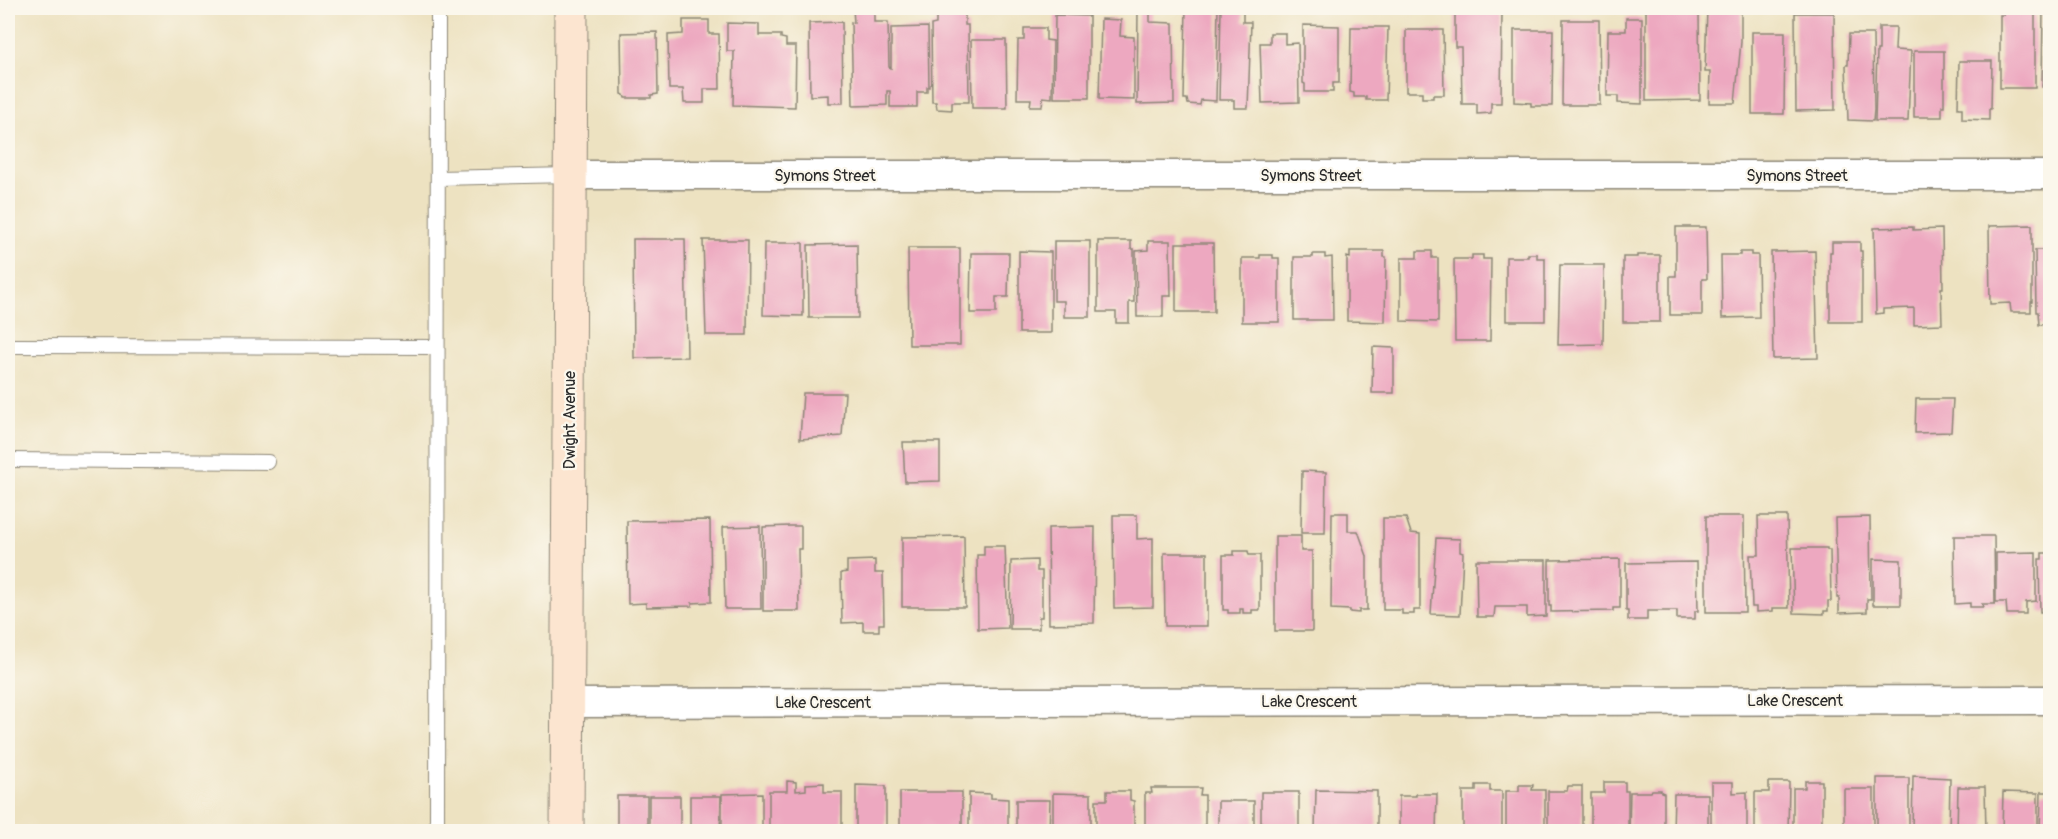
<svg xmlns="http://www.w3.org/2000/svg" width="2058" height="839" font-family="Pangolin,sans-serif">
<rect width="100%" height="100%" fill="#fbf7ec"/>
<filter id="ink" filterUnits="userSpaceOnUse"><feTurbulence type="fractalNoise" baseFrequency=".0167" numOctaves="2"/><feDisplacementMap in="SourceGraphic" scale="12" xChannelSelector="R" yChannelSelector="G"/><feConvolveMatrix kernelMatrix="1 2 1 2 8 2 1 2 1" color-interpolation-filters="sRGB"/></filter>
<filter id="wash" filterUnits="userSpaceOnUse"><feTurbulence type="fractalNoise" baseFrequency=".008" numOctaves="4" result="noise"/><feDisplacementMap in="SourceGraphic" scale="24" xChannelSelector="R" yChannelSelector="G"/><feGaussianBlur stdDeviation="1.35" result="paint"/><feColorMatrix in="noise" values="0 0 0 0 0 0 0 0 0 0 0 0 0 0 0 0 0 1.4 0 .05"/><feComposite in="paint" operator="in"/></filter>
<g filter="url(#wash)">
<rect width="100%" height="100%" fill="#ede2c1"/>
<g id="blocks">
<g fill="#eda8c0">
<path d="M853,8H874V22H888L889,67L891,68V28L928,27L929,87H927V92H917V107H890V91H887V105L853,106L851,22L854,23Z"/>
<path d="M1138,8H1150V22L1173,23L1174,103L1137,104Z"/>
<path d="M1186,8H1218L1216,101L1201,100L1200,105L1188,104L1187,99H1184Z"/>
<path d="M1221,8H1243V22H1251L1248,108H1234V100H1219Z"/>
<path d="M1646,8H1678V13H1699L1700,100L1646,101Z"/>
<path d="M1707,8H1741V42L1735,103H1709L1710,72H1705Z"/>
<path d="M2004,8H2031L2030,14H2035V88H2000V15H2004Z"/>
<path d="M2043,8H2050V87H2042Z"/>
<path d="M1502,10L1501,103H1491V113L1477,114V104H1462L1461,47H1455V11Z"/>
<path d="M936,11L965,12V25H968L969,102H952V110L937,109L936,102H932L931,25L936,24Z"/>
<path d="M1795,13H1834L1835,110L1796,111Z"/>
<path d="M1055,15L1089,16V98H1054Z"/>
<path d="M1626,18H1642V104L1618,103V96H1607L1608,31H1626Z"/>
<path d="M1101,19L1121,20L1120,36L1134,37V100L1099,99Z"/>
<path d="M683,20H709V34H719L720,89H704V103H684L683,89H669L668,35L683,34Z"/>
<path d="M1563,20H1599L1600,105H1562Z"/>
<path d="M842,22L843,103H828V95L810,96L809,23Z"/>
<path d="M727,23L759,24V35H781V38L786,39V46H796L795,107L733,105L734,51H727Z"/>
<path d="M1303,25L1339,26V83H1333V92H1305V84L1303,83Z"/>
<path d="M1351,27H1388L1386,100H1366V97H1354V93L1350,92Z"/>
<path d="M1879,27H1896L1895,50L1911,51L1908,121H1875L1877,50H1879Z"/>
<path d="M1024,28H1046V40L1053,41L1052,98L1043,97L1042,106H1030L1031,99H1017L1018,40H1024Z"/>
<path d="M1406,30H1443L1444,95H1433V98H1422V92H1406Z"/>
<path d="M1514,30H1553L1552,106H1531V103L1514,102Z"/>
<path d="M657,32L658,94L651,95V98H625L624,95L622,94L621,33Z"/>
<path d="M1752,32H1785L1784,114H1752Z"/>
<path d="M1270,33H1285V44L1298,43L1299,102L1262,103L1260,43H1270Z"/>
<path d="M1849,34H1873L1874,110L1873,121L1848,120L1846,65H1848Z"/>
<path d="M971,40H1006L1007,108H972Z"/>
<path d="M1914,51H1944V106H1942V117H1914Z"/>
<path d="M1959,61H1992L1991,109H1989V120L1962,119V108H1958Z"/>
<path d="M2032,225V302H2031V312H2011L2010,303L1990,304L1989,226Z"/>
<path d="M1676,227H1706L1707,279H1702V315H1670V276H1676Z"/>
<path d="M1913,227V230L1942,229L1943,288H1941L1942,324L1914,325V308L1883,309V313L1876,314L1874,228Z"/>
<path d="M633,239H685L687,357L634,358Z"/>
<path d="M703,240H748L747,335H706Z"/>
<path d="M1054,241H1090V317H1064V301H1054Z"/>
<path d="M1098,241H1131V249H1134V302H1129V323H1116V312H1098Z"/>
<path d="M1148,241H1170L1171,296H1163V317H1137L1136,251L1148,250Z"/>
<path d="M1832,242H1860V251H1862V322H1830V252H1832Z"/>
<path d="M764,243H803V316L763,315Z"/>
<path d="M1176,243H1213L1214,312H1176Z"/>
<path d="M857,244L858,318H809L808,245Z"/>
<path d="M908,248H960V345H909Z"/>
<path d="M2035,250H2050V324L2039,325L2038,312H2036Z"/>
<path d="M1019,251L1051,252V333H1019Z"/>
<path d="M1350,251H1384V257H1386L1385,322L1347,321V257L1350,258Z"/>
<path d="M1417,251H1432V258H1438V322L1401,321V258H1417Z"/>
<path d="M1815,251L1818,358L1773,359L1771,252Z"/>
<path d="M1740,252H1751V255H1758L1759,317L1722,318L1721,255H1740Z"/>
<path d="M971,253H1009L1008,297H996V313H970Z"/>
<path d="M1313,254H1325V258L1332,257L1333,320H1294V257H1313Z"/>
<path d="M1528,254H1537V258H1545V321H1506V257H1528Z"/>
<path d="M1260,255H1273V258H1279V322H1242V258H1260Z"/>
<path d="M1472,255H1483V259H1491L1490,341H1455L1454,259H1472Z"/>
<path d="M1637,255H1660V322H1623V257H1637Z"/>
<path d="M1560,265H1604L1603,344L1558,345Z"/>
<path d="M1373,347L1394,348V393H1372Z"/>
<path d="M803,393H845L842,436L800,439Z"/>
<path d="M1916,399H1953L1951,432L1915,433Z"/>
<path d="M903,442H940V481L905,482Z"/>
<path d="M1302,471L1326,472L1325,533H1301Z"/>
<path d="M1332,513H1348V531H1358L1367,556V610H1359V613L1350,612V610L1331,609Z"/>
<path d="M1113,515H1137V539L1153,538V607L1114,608Z"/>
<path d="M1706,516H1744L1745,612H1706Z"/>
<path d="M1758,516H1787L1789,608H1773V611L1756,612V607H1752L1750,555H1759Z"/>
<path d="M1870,517L1871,599H1867V612L1839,613V598H1837L1835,518Z"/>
<path d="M1383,518H1406L1411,533L1420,534V610H1414V614H1402V610H1383Z"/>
<path d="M710,520L711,602L692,603V606L646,607V603L628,604L627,521Z"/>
<path d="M760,526L761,609H725L723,527Z"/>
<path d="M790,526H801V549H798L799,611H763V527Z"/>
<path d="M1095,527L1094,623L1049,624L1048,528Z"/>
<path d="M964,536L965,607H902V537Z"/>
<path d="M1275,536H1301V551H1312V631H1275Z"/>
<path d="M1954,536H1994L1995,604H1982L1983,607H1970V603L1955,604Z"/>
<path d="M1436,538L1460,539V552L1463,553L1460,615L1431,614Z"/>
<path d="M984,546H1005L1008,628L978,629L977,555H984Z"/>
<path d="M1792,548H1827V550H1830L1831,601H1828V611H1824V614L1794,613Z"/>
<path d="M1234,551H1248L1249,555H1260V610H1252V613H1243V609H1240V613H1228V610H1223V555H1234Z"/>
<path d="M2036,552V601L2026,602V614H2007L2006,602H1996V553Z"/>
<path d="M1164,553H1207V626H1165Z"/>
<path d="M2042,553H2050V612H2040L2039,559H2042Z"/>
<path d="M1620,559V608H1613V611L1551,612V606H1549V560Z"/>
<path d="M1873,559L1901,560V605H1873Z"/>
<path d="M875,560V573H883L884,624H879V631H863V622L842,623L841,573L847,572V561Z"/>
<path d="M1037,560V571H1042V617H1039V629H1010L1011,561Z"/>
<path d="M1476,560H1546V616L1527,617V607H1495L1494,617H1477Z"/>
<path d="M1697,562L1698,611H1695V619H1677V611H1647V620H1628V611H1626V563Z"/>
<path d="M1913,776L1950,778L1949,832H1912Z"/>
<rect x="1877" y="778" width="32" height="54"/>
<path d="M787,781L796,782V791L806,790V784L824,783V792H842V832H769V791H787Z"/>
<path d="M1805,781H1822V832H1793V788H1805Z"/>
<path d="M1604,782H1625V791H1628V832H1591V793H1604Z"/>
<path d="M1711,782H1733V793L1747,792V832H1711Z"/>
<path d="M1769,782H1789L1788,832H1755V792H1769Z"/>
<path d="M856,785L886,786V832H856Z"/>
<path d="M1476,785H1490V791H1502V832H1463V791H1476Z"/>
<path d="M1519,785H1533L1532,790H1545V832H1506V791H1519Z"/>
<path d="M1568,786H1582V832H1548V791H1567Z"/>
<path d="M1958,787H1985L1986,832H1957Z"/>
<path d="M1151,788H1201L1200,795H1205V832H1145V793H1152Z"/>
<rect x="1844" y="789" width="30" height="43"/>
<path d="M1316,790L1377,791V832H1315Z"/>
<path d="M1652,790H1661V792L1664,793V832H1629L1630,792H1651Z"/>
<path d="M1107,791H1130V800L1134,801V832H1096V800H1107Z"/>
<rect x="900" y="792" width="62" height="40"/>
<rect x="1261" y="792" width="38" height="40"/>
<path d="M2003,792L2038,793V832H2002Z"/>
<path d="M2041,792H2050V832H2040Z"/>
<path d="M762,793V832H722V794Z"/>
<path d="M969,793L991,794V798L1008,799V832H969Z"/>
<path d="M1053,793L1091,794V832H1053Z"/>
<path d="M1416,794H1437L1436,832H1399V796H1416Z"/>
<path d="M1674,794H1708V832H1673Z"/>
<rect x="617" y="796" width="30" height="36"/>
<rect x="649" y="796" width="31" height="36"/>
<path d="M690,796H721L720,832H690Z"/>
<path d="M1016,800H1050L1049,832H1016Z"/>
<rect x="1218" y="801" width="36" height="31"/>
</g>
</g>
</g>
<g filter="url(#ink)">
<use href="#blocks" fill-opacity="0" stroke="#8c8676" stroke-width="1.5"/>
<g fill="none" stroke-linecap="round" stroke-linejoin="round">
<g stroke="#8c8676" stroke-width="16">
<g id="lane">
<path d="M438,178L570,175"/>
<path d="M8,346L437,347"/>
<path d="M8,460L268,462"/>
<path d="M437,832L438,8"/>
</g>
</g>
<g stroke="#8c8676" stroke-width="31">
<g id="street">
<path d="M571,175H2050"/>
<path d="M568,703L2050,700"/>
</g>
</g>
<g stroke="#8c8676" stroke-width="35">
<path id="secondary" d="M567,832L571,8"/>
</g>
<use href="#lane" stroke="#fff" stroke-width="14"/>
<use href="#street" stroke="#fff" stroke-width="28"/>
<use href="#secondary" stroke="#fce5d0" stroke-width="33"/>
</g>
</g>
<g text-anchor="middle" stroke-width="4.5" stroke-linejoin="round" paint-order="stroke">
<g font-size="16" fill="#2b2b2b" stroke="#fbf7ec">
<text x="825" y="181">Symons Street</text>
<text x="1311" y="181">Symons Street</text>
<text x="1797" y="181">Symons Street</text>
<text transform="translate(569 420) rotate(-90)" y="6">Dwight Avenue</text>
<text x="1795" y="706">Lake Crescent</text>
<text x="1309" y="707">Lake Crescent</text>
<text x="823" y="708">Lake Crescent</text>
</g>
</g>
<rect width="2058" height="839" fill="none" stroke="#fbf7ec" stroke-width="30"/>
</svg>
